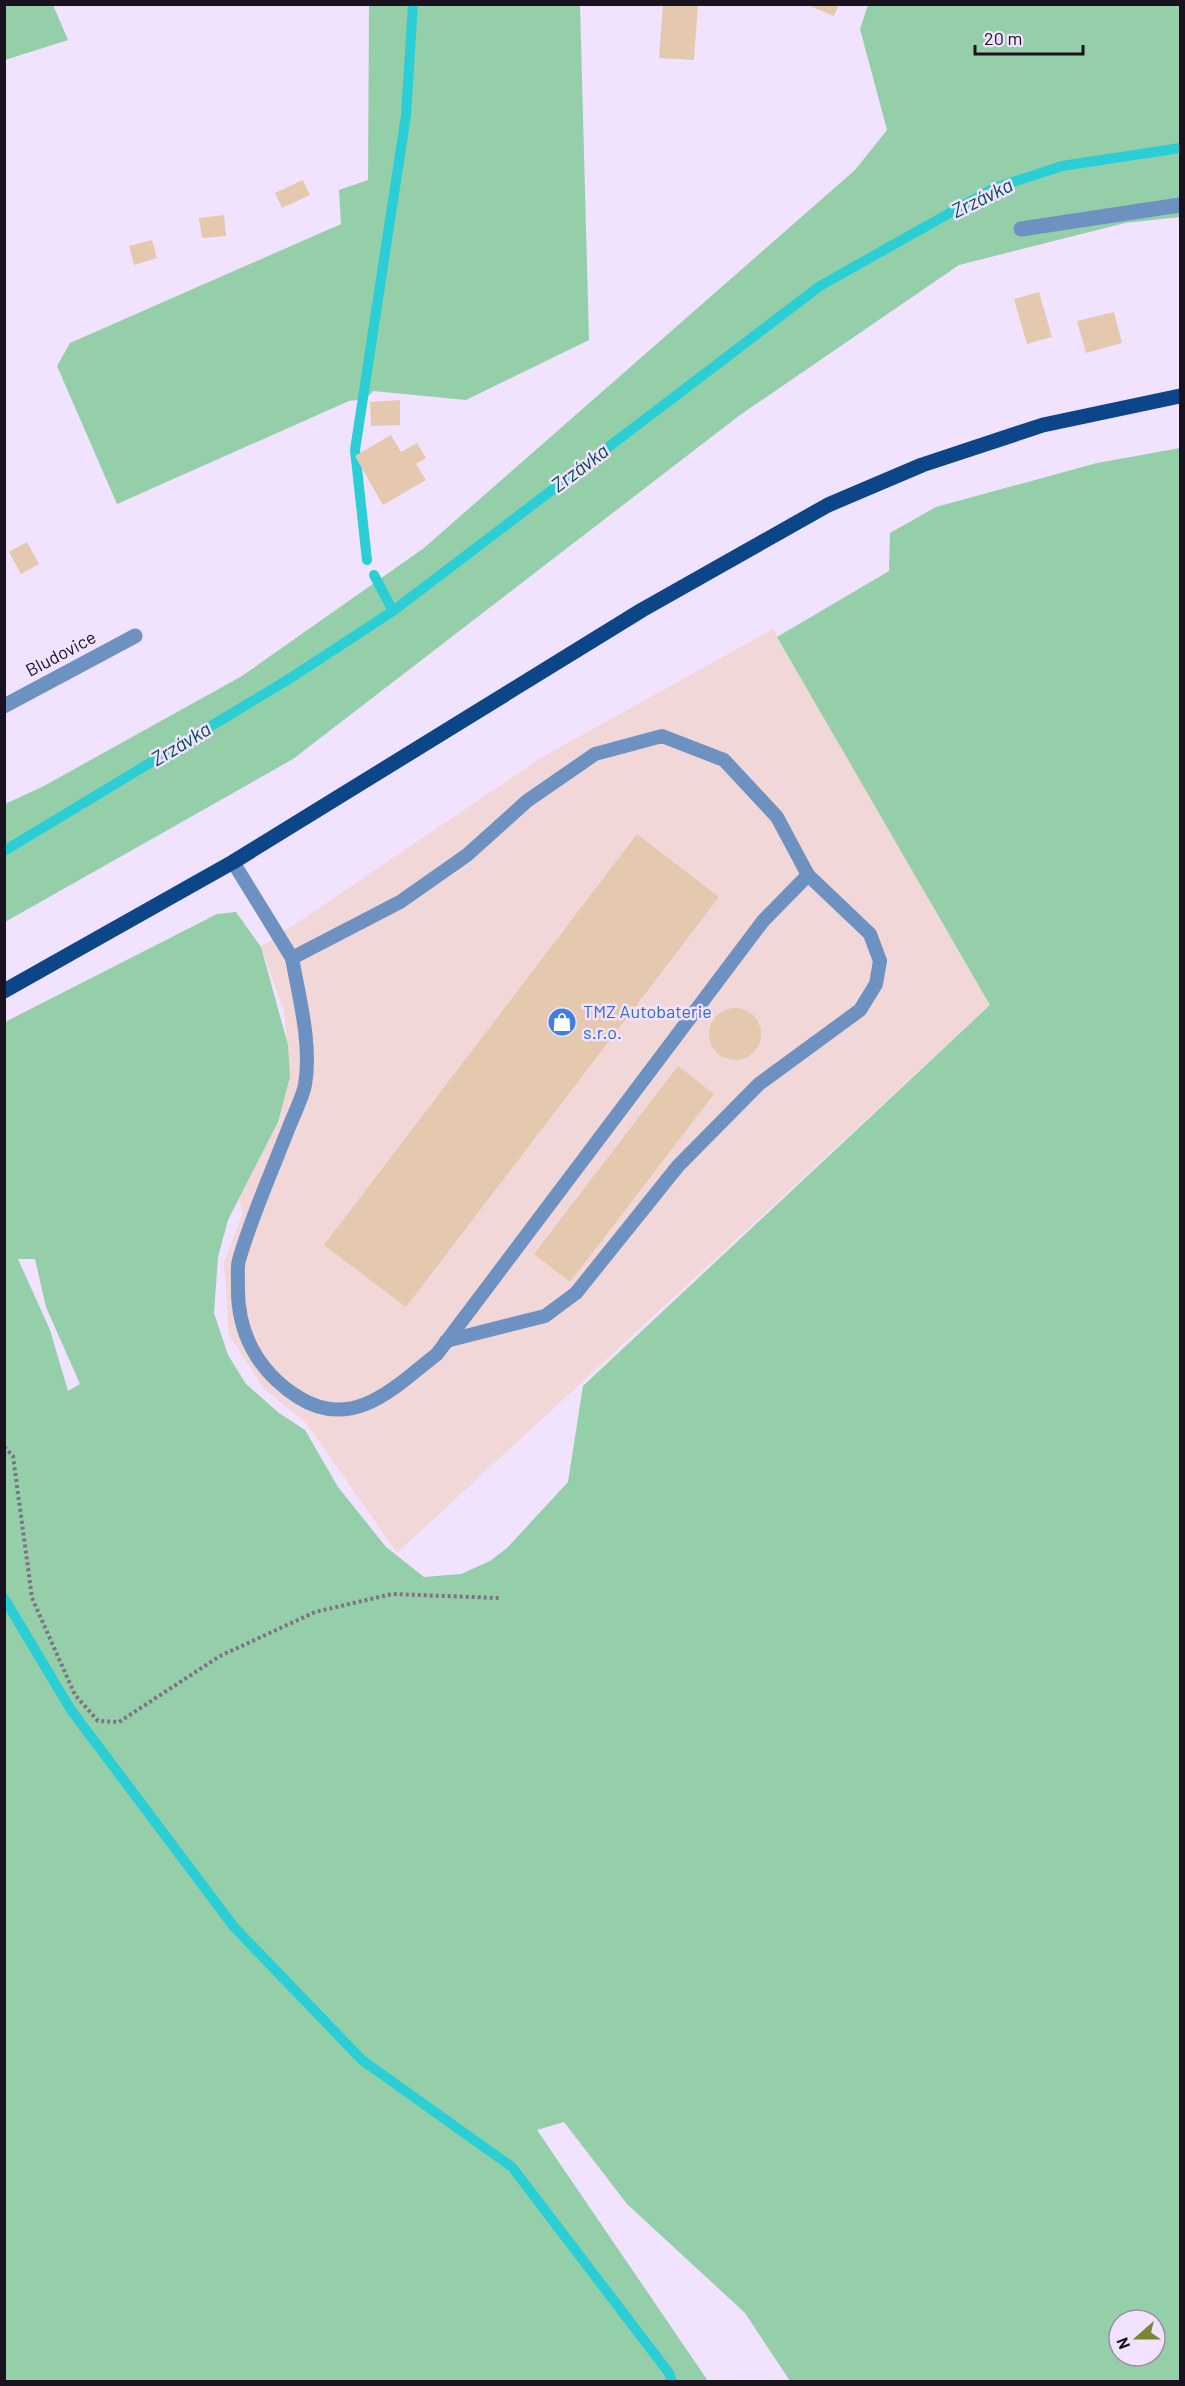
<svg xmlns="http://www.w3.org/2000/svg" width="1185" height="2386" font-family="Barlow,sans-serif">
<rect width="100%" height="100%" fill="#f1e2fd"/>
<path fill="#f2d7d8" d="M773,629L991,1004L397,1553L317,1438L304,1421L264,1389L229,1335L224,1263L243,1212L239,1198L278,1122L290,1077L284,1011L261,947L544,756Z"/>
<g fill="#95cfa9" fill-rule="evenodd">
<path d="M5,4L53,5L68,40L5,60Z"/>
<path d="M369,5H580L589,340L466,400L373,391L366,399L349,401L117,504L57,366L70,343L341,224L339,190L368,180Z"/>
<path d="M868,5H1180V217L1125,223L959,265L740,415L293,759L5,922V804L42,787L242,676L424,548L855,170L887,130L860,29Z"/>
<path d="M1180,448V2381H790L745,2313L627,2204L564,2122L537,2130L708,2381H5V1022L217,914L236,912L261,947L288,1045L290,1077L278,1122L228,1220L218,1257L214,1313L228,1355L246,1384L279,1413L305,1430L338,1487L386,1547L424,1577L461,1574L490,1561L507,1548L568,1482L583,1386L990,1005L777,637L889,571L890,533L936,507L1097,463ZM18,1259H35L46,1307L80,1384L68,1391L50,1330ZM1119,2320H1155V2356H1119Z"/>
</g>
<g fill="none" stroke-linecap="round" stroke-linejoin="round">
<g stroke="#2bced4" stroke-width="10">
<path d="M367,560L355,450L406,115L413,4"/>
<path d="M374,575L393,611"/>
<path d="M4,851L289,679L393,611L820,286L994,188L1062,166L1180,148"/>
<path d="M4,1598L71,1710L234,1927L362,2060L512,2167L669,2373L672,2382"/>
</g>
</g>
<g fill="#e5c9ae">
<path d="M663,4H698L694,60L659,58Z"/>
<path d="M805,4H839L834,16Z"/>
<path d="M303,180L310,195L282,208L275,193Z"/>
<path d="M224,215L226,236L202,238L199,218Z"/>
<path d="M152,240L157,258L134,265L129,246Z"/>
<path d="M1039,292L1052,337L1027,344L1014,299Z"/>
<path d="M1114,312L1122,343L1086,353L1077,321Z"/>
<path d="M400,400V425L371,426L370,402Z"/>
<path d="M391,435L401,452L417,443L426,458L416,464L426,480L383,505L355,456Z"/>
<path d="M27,542L39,564L21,574L9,552Z"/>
<path d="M637,834L719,897L406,1307L324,1245Z"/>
<circle cx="735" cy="1034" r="26"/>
<path d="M678,1066L714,1094L570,1282L534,1254Z"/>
</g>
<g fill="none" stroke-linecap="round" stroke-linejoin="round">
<path stroke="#7e7386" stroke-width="4" stroke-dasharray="3 3" stroke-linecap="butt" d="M4,1447L13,1456L32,1598L75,1695L98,1721L119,1722L220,1656L315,1612L392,1594L499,1598"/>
<g stroke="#6d91c1" stroke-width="14">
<path d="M662,736L724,760L777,817L808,875L763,921L437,1354C395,1387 353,1432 298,1397C257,1371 236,1331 238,1282C238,1275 237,1267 239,1260C252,1215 272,1171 289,1127C294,1114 302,1099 305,1085C312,1045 299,997 292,958L400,902L467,855L527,801L595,754Z"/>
<path d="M233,862L292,958"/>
<path d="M446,1341L545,1316L576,1293L678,1166L759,1084L860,1010L876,984L880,961L870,934L808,875"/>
</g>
<g stroke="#6d91c1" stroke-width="15">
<path d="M1021,229L1180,205"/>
<path d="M4,706L135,636"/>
</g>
<path stroke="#0c4588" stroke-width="15" d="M4,991L233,862L642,610L828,505L922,465L1043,425L1180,396"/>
</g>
<defs>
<g id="shop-disc" transform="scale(1.5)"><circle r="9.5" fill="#3f7fe0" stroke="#f1e2fd"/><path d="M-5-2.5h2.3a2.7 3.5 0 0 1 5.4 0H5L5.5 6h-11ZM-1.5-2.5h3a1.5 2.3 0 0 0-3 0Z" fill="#fff"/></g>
</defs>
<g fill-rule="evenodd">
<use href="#shop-disc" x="562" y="1022"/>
</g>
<g text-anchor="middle" stroke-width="5" stroke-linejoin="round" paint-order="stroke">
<g font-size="18" fill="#1a131f" stroke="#f1e2fd">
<text transform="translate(61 654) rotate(-28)" y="6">Bludovice</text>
</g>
<g font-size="18" fill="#366cbe" stroke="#f1e2fd" text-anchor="start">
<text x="583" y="1018">TMZ Autobaterie<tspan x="583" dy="21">s.r.o.</tspan></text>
</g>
<g font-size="20" font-style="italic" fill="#074c4f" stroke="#f1e2fd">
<text transform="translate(982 198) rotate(-26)" y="7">Zrzávka</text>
<text transform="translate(580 468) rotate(-37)" y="7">Zrzávka</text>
<text transform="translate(181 744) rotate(-31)" y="7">Zrzávka</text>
</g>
</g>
<rect width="1185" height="2386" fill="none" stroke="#1a131f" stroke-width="12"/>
<g transform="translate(1137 2338) rotate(249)"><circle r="28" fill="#f1e2fd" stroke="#9b8fa4" stroke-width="1.5"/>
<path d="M0-4.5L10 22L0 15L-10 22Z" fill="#7b8633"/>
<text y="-9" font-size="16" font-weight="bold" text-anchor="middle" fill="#1a131f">N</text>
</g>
<path d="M975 45v9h108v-9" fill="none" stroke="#1a131f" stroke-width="3"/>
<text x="984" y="45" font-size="18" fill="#1a131f" stroke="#f1e2fd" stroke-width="4.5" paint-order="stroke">20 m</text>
</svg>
